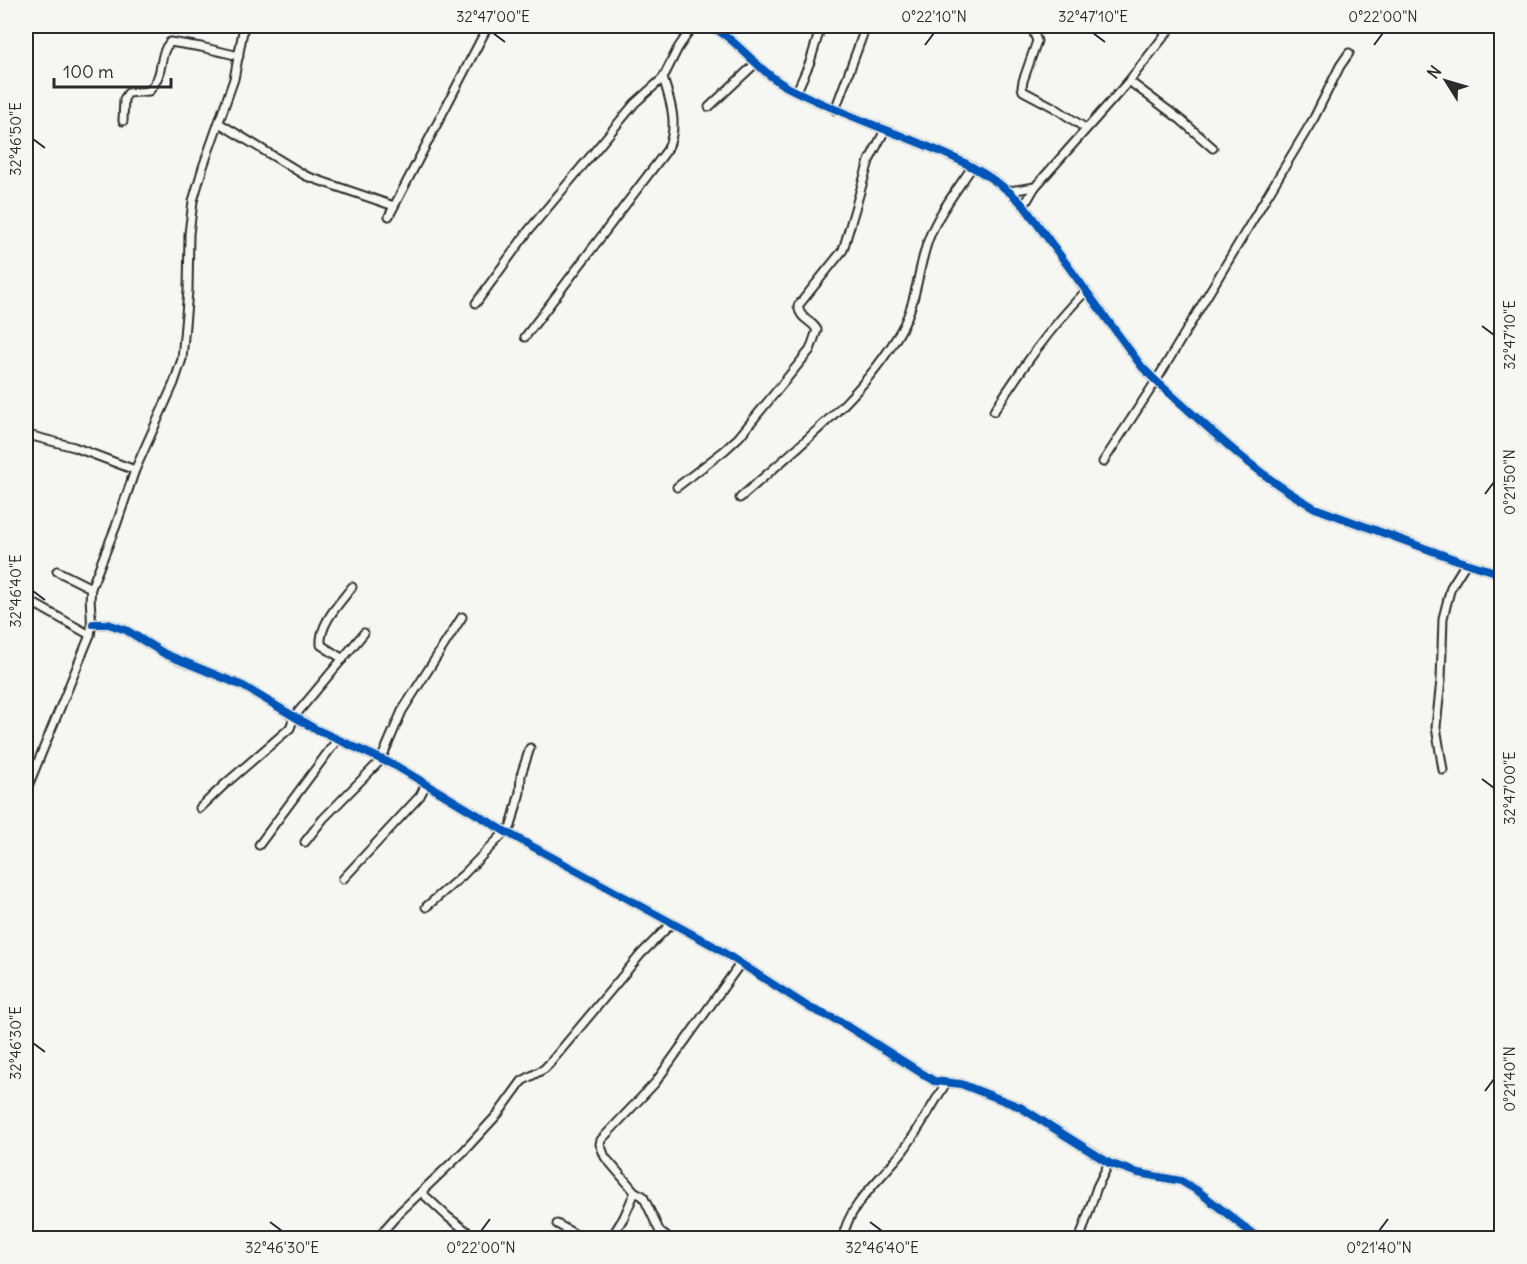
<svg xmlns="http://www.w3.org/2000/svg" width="1527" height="1264" font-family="Delius,sans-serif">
<rect width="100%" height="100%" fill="#f6f6f2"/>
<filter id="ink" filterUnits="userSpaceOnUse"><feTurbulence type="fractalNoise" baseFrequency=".0167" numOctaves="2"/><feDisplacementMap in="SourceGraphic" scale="12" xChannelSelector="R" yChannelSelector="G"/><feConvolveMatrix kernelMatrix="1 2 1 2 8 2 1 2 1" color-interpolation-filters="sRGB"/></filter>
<g filter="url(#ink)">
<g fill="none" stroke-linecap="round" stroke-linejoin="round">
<g stroke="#2b2b2b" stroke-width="11">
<g id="street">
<path d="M710,26C740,41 758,72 789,88C823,105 858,119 894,133C940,151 990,169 1024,206L1142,367L1156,381C1206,425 1255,475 1315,508L1457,560L1502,574"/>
<path d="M1027,26L1032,28L1037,41L1023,81L1022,87L1023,91L1055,108L1085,128"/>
<path d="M1129,81L1181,120L1213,148"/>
<path d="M797,91L810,62L821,26"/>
<path d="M709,107L755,64"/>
<path d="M835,110L866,26"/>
<path d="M123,121L124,99L128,93L149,91C166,73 157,56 170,42L201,47L239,56"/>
<path d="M219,123L306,176L394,206"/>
<path d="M1009,191L1035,187"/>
<path d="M1024,206L1035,187L1129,81L1172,26"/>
<path d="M389,216L488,26"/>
<path d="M476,303L529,230L635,103L663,78"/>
<path d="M525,337L667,150C679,127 671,102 663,78L678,48L693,26"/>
<path d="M994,411C1023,367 1049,329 1086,291"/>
<path d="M32,436L74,447L135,470"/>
<path d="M1103,462L1156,381L1314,118L1340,66L1349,53"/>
<path d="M677,487L725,450L739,437L810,350L817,330C811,319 801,321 798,306L843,250L869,161L885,130"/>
<path d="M740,498C797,447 864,397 901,330C917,302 918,267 929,238C939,212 957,190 972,167"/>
<path d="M57,571L91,588"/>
<path d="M26,599L90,635"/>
<path d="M93,624H108L126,630L165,654L243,686L315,729L396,766L506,832L712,945L810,1008L841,1022L934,1081L961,1084L1020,1107L1109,1163L1138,1173L1181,1181L1198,1191L1258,1238"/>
<path d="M343,659L321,645C319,624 339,604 352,587"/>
<path d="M1443,770L1436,727L1441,680L1443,618L1451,587L1466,563"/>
<path d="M26,791L90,635C94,619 88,604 91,588L116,526L135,470L174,383L182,359L188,291L189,234L193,201L203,167L234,79L244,26"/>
<path d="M200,808L224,785L290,728L294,717L364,633"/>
<path d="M305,842L323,819L381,760L402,711L462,617"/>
<path d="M259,845L337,740"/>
<path d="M343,879L420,796L426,784"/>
<path d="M426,907L463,875L511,826L520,792L521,775L530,748"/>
<path d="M421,1192L448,1217L476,1238"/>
<path d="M557,1224L582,1238"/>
<path d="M377,1238L400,1212L463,1152L498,1114L522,1081L544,1069L550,1063L641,954L672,923"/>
<path d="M611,1238L624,1217L635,1192"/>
<path d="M668,1238L660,1232L643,1196L635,1192L605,1157L600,1144L601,1140L655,1083L740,964"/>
<path d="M843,1238C847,1206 884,1176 903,1151C919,1129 932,1106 946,1083"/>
<path d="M1080,1238L1097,1187L1109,1163"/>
</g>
</g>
<use href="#street" stroke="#f6f6f2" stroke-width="7"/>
<g stroke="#f6f6f2" stroke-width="11">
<g id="cycleway">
<path d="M710,26C740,41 758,72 789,88C823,105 858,119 894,133C940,151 990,169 1024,206L1142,367L1156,381C1206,425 1255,475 1315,508L1457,560L1502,574"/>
<path d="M93,624H108L126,630L165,654L243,686L315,729L396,766L506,832L712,945L810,1008L841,1022L934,1081L961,1084L1020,1107L1109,1163L1138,1173L1181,1181L1198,1191L1258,1238"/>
</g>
</g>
<use href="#cycleway" stroke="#0057b8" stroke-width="8"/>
</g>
</g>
<path fill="none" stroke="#2b2b2b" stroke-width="2" d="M493,33L505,42M1093,33L1105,42M925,45L934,33M1374,45L1383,33M33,139L45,148M1482,326L1494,335M1485,494L1494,482M33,591L45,600M1482,779L1494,788M33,1043L45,1052M1485,1091L1494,1079M270,1222L282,1231M870,1222L882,1231M481,1231L490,1219M1379,1231L1388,1219"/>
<rect width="1527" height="1264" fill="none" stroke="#f6f6f2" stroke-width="66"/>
<g transform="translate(1446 81) rotate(307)" stroke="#f6f6f2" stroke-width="4.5" paint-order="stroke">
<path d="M0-4.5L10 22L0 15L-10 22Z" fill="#2b2b2b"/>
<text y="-9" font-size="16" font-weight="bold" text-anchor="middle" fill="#2b2b2b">N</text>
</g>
<path d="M54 78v9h117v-9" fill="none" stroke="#2b2b2b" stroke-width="3"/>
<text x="63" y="78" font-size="18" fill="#2b2b2b" stroke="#f6f6f2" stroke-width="4.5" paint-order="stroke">100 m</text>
<rect x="33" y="33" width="1461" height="1198" fill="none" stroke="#2b2b2b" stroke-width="2"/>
<g font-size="15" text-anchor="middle" fill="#2b2b2b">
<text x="493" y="22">32°47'00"E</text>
<text x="934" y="22">0°22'10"N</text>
<text x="1093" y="22">32°47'10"E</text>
<text x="1383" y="22">0°22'00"N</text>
<text transform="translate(16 139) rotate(-90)" y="5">32°46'50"E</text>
<text transform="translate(1510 335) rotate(-90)" y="5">32°47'10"E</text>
<text transform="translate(1510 482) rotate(-90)" y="5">0°21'50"N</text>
<text transform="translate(16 591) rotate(-90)" y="5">32°46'40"E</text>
<text transform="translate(1510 788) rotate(-90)" y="5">32°47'00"E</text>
<text transform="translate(16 1043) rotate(-90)" y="5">32°46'30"E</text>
<text transform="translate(1510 1079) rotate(-90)" y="5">0°21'40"N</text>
<text x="282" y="1253">32°46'30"E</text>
<text x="481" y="1253">0°22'00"N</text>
<text x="882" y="1253">32°46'40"E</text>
<text x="1379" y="1253">0°21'40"N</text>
</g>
</svg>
